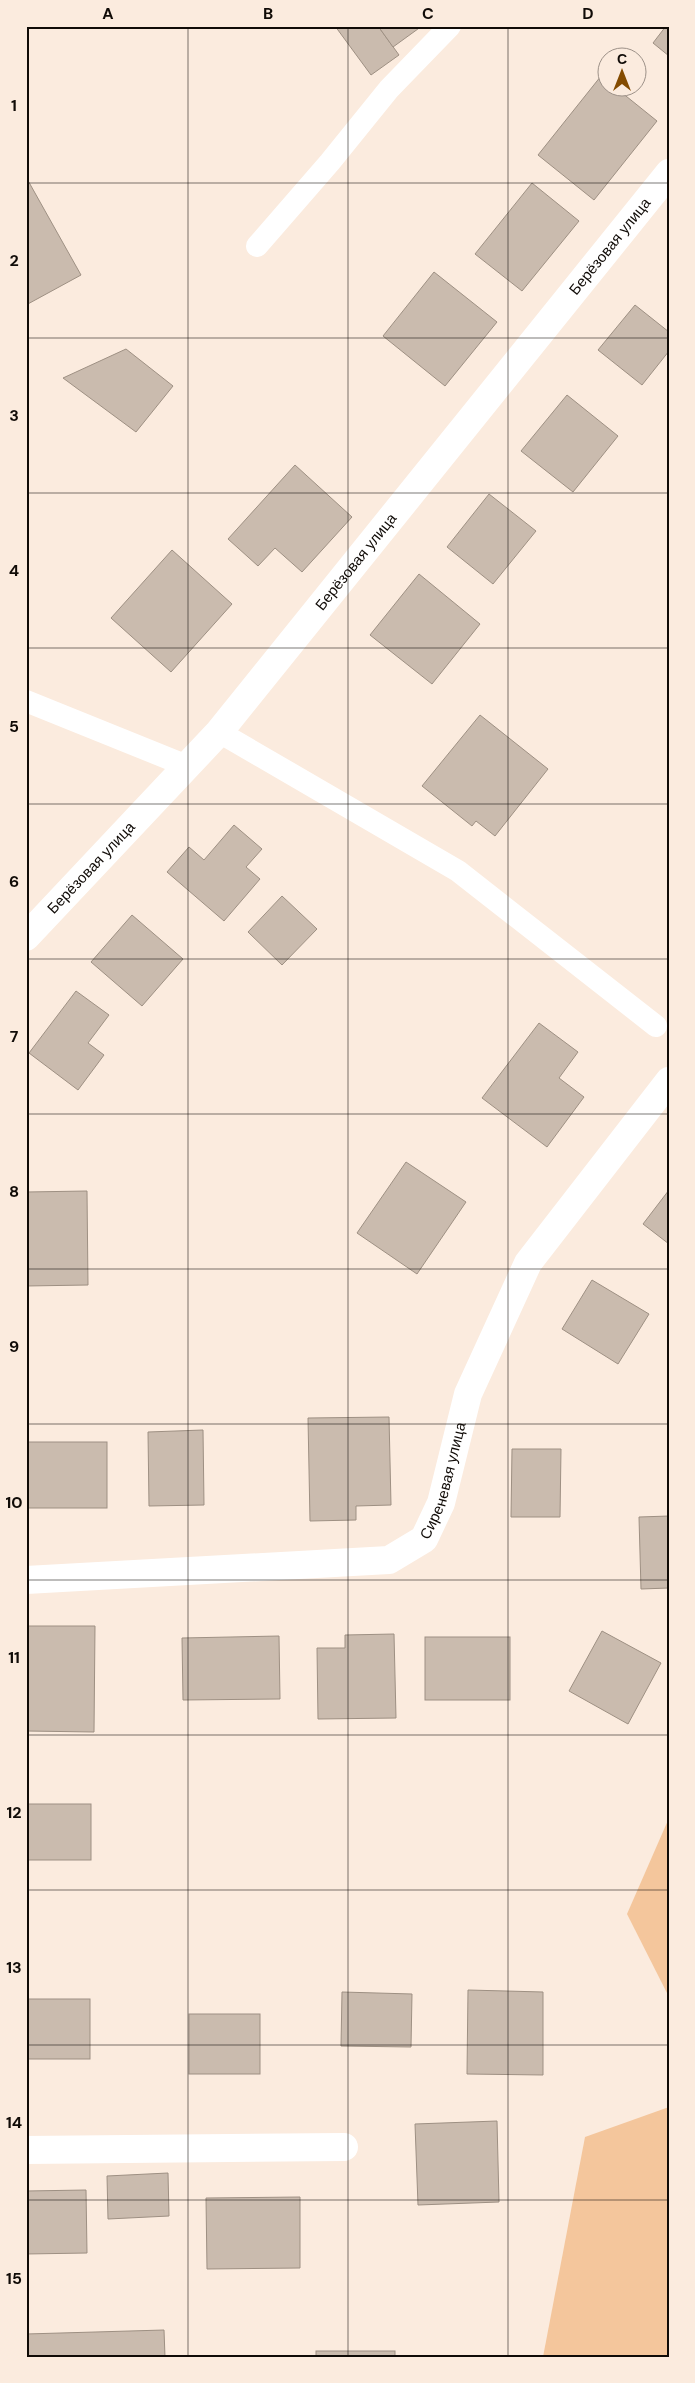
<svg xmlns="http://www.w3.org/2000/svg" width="695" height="2383" font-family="'DM Sans',sans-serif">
<rect width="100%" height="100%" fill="#fbebde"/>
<g fill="#f4c69c">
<path d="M669,1818V1997L627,1914Z"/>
<path d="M669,2107V2357H543L585,2137Z"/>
</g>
<g fill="#cabbae" stroke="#9e9083">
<path d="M335,26H378L399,55L371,75Z"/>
<path d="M378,26H422L393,47Z"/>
<path d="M666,26H669V56L653,43Z"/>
<path d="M601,76L608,81V88H616L657,121L594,200L538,155Z"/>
<path d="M26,177L81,275L26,305Z"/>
<path d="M532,183L579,221L522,291L475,254Z"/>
<path d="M434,272L497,322L445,386L383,336Z"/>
<path d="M635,305L669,332V351L642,385L598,350Z"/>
<path d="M126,349L173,386L136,432L63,378Z"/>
<path d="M567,395L618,436L573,492L521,451Z"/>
<path d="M295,465L352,517L302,572L275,548L258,566L228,539Z"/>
<path d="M489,494L536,531L493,584L447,547Z"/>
<path d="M172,550L232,604L171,672L111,618Z"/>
<path d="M419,574L480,624L432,684L370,635Z"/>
<path d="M480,715L548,769L495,836L476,821L472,826L422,786Z"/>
<path d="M234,825L262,849L246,867L260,879L224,921L167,872L189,847L204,860Z"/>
<path d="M282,896L317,929L282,965L248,932Z"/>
<path d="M132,915L183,959L142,1006L91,962Z"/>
<path d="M76,991L109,1015L88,1043L104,1055L78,1090L29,1053Z"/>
<path d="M539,1023L578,1052L559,1078L584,1097L547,1147L482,1098Z"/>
<path d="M406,1162L466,1202L417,1274L357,1233Z"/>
<path d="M669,1190V1244L643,1224Z"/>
<path d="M87,1191L88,1285L26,1286V1192Z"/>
<path d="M592,1280L649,1314L618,1364L562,1329Z"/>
<path d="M389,1417L391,1505L356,1506V1520L310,1521L308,1418Z"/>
<path d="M203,1430L204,1505L149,1506L148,1432Z"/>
<rect x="26" y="1442" width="81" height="66"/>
<path d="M512,1449H561L560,1517H511Z"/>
<path d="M669,1516V1588L641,1589L639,1517Z"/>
<path d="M26,1626H95L94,1732L26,1731Z"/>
<path d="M602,1631L661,1663L628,1724L569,1691Z"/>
<path d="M394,1634L396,1718L318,1719L317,1648H345V1635Z"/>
<path d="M279,1636L280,1699L183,1700L182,1638Z"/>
<rect x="425" y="1637" width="85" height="63"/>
<rect x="26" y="1804" width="65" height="56"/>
<path d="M468,1990L543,1992V2075L467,2074Z"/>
<path d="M342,1992L412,1994L411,2047L341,2046Z"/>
<rect x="28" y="1999" width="62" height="60"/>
<rect x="189" y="2014" width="71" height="60"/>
<path d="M497,2121L499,2202L418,2205L415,2124Z"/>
<path d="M168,2173L169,2216L108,2219L107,2176Z"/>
<path d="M86,2190L87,2253L26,2254V2191Z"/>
<path d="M300,2197V2268L207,2269L206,2198Z"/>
<path d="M164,2330L165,2357H26V2334Z"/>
<rect x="316" y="2351" width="79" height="6"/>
</g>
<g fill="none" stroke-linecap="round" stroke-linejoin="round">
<g stroke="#fff" stroke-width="22">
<path d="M257,246L330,162L389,89L450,26"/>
<path d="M26,701L187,766"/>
<path d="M219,732L458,871L656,1026"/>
</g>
<g stroke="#fff" stroke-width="28">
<path id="s1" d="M26,937L219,732L669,173"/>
<path id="s2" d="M26,1580L389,1560L424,1539L441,1503L468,1394L528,1263L669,1081"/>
<path d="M26,2150L344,2147"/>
</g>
</g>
<path fill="none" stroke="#100b07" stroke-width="1" stroke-opacity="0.55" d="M188,26V2357M348,26V2357M508,26V2357M26,183H669M26,338H669M26,493H669M26,648H669M26,804H669M26,959H669M26,1114H669M26,1269H669M26,1424H669M26,1580H669M26,1735H669M26,1890H669M26,2045H669M26,2200H669"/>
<g text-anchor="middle" stroke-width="4" stroke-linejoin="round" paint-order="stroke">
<g font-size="15" fill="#100b07" stroke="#fbebde">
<text dy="5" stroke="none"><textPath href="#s1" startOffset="905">Берёзовая улица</textPath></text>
<text dy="5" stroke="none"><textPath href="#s1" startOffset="500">Берёзовая улица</textPath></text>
<text dy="5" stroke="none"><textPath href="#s1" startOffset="95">Берёзовая улица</textPath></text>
<text dy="5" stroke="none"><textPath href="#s2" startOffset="466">Сиреневая улица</textPath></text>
</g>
</g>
<rect width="695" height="2383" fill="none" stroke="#fbebde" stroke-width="55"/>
<g transform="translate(622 72)"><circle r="24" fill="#fbebde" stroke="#9d9188"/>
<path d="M0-4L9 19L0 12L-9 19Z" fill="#844b00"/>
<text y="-8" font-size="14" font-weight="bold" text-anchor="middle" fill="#100b07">С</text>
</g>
<rect x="28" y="28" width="640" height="2328" fill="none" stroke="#100b07" stroke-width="2"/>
<g font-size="16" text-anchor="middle" font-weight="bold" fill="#100b07">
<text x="108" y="19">A</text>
<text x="268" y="19">B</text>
<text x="428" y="19">C</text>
<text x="588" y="19">D</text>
<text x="14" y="111">1</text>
<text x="14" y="266">2</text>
<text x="14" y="421">3</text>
<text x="14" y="576">4</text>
<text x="14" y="732">5</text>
<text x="14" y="887">6</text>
<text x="14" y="1042">7</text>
<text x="14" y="1197">8</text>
<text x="14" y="1352">9</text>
<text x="14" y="1508">10</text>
<text x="14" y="1663">11</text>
<text x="14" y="1818">12</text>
<text x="14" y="1973">13</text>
<text x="14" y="2128">14</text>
<text x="14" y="2284">15</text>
</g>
</svg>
